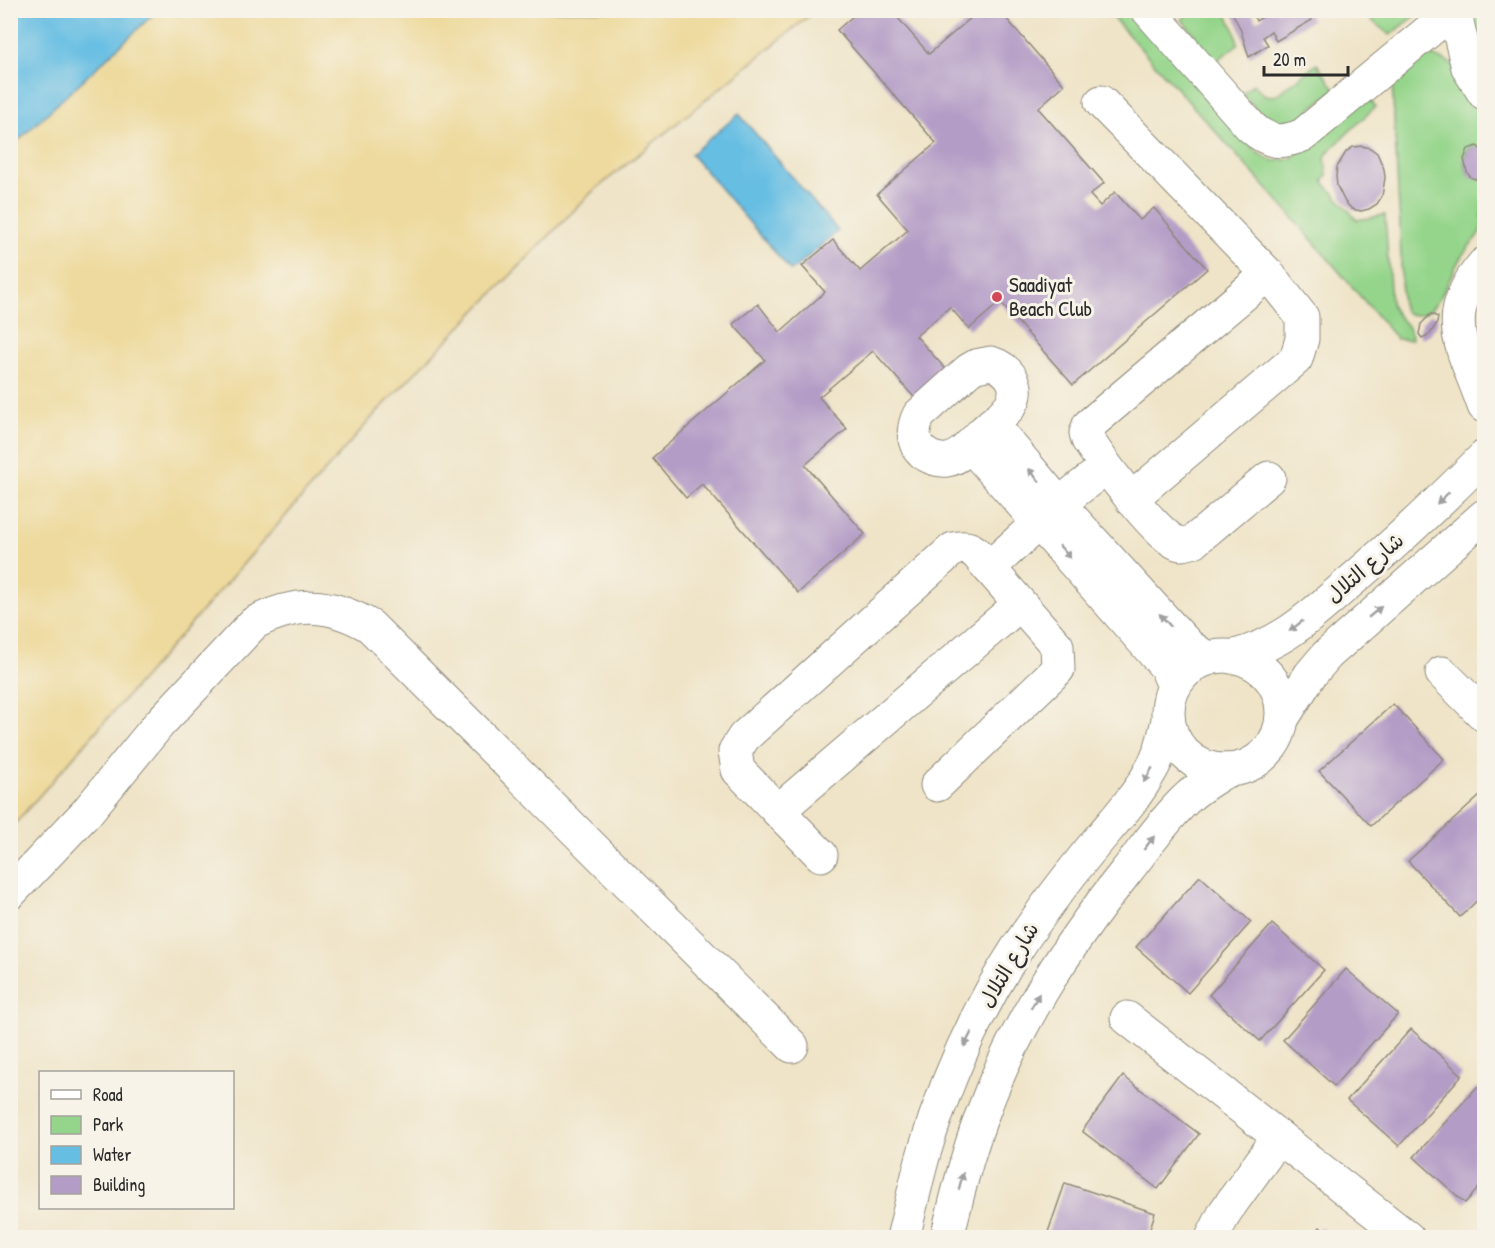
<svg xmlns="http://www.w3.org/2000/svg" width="1495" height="1248" font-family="'Patrick Hand','Playpen Sans Arabic',sans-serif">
<rect width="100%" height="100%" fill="#f7f3e8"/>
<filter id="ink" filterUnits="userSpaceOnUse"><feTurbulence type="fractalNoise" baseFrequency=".0167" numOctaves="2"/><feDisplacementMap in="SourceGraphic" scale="12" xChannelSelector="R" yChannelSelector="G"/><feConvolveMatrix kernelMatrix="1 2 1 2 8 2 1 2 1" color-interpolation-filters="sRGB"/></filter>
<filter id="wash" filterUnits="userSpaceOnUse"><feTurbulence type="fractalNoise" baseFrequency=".008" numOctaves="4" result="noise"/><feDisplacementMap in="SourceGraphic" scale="24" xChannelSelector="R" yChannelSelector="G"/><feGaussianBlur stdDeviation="1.35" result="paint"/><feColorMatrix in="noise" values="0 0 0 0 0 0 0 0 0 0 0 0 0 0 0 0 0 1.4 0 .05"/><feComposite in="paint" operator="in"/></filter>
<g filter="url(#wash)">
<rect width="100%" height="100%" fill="#efe4c8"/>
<g fill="#95d58b" stroke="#60805b" stroke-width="1.5">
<path d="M1107,11H1134L1258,153L1273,161L1290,159L1366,93L1375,107L1327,153L1325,158L1327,176L1323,181L1357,220L1385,215L1391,304C1396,320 1411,322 1412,340L1397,339L1287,211Z"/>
<path d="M1189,11H1225L1235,31L1238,44L1214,63L1194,34L1182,20Z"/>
<path d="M1360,11H1422L1390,35Z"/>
<path d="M1468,11H1484V79Z"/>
<path d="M1425,56C1437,56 1446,59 1455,67L1484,109V152L1477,146L1468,149C1462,159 1464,168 1470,177L1481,178L1484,175V208L1481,217L1484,218C1484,233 1469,245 1461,257C1448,277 1440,316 1414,315C1406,315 1403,310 1402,303L1400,228L1392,81L1418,59Z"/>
<path d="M1317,64L1335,89L1289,127L1270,124L1242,94L1253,84L1265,95L1275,96Z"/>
</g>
<path fill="#eeda9e" stroke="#8c8264" stroke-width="1.5" d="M157,11H815L590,194L376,413L11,828V147Z"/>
<g fill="#66bee3" stroke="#487487" stroke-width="1.5">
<path d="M11,10H157V11L11,147Z"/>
<path d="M739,114L838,231L791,271L691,154Z"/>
</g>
<g id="blocks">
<g fill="#b39cc6">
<path d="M860,10H891L929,54L980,10H999L1064,85L1038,108L1104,183L1090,195L1100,206L1115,192L1140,220L1154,208L1207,269L1073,385L1000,302L969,329L950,307L916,336L960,385L928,413L873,351L819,397L847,429L805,465L865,534L798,593L702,484L686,498L652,458L765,360L733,324L758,304L780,332L825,292L802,266L833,240L860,271L908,230L877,194L936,143L837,30Z"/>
<path d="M1231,10H1251L1256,21L1264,16L1261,10H1307L1312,20L1276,41L1271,31L1263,37L1268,45L1249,57L1240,28Z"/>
<path d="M1362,146L1370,148L1377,153L1384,169L1385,178L1382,196L1377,204L1369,209L1361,211L1352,209L1345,202L1337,186L1336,176L1337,167L1346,152L1353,147Z"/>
<path d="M1477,146L1484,152V175L1481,178L1475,179L1470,177L1467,172L1464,159L1468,149Z"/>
<path d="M1431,314L1438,317L1437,323L1430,334L1422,338L1419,334L1421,324Z"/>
<path d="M1393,704L1444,759L1371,826L1319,771Z"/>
<path d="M1481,795L1484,798V894L1460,917L1408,861Z"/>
<path d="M1200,876L1251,922L1188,993L1136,947Z"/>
<path d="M1272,924L1324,970L1260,1041L1209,995Z"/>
<path d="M1346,969L1398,1014L1334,1086L1283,1040Z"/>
<path d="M1411,1029L1462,1075L1399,1146L1347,1100Z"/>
<path d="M1123,1076L1199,1134L1158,1189L1082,1131Z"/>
<path d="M1477,1087L1484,1093V1182L1465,1203L1414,1157Z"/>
<path d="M1065,1183L1155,1213L1147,1238H1046Z"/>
<path d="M1320,1227L1334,1238H1312Z"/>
</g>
</g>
</g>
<g filter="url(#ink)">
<use href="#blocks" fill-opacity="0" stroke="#8d887a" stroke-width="1.5"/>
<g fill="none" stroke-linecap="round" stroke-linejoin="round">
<g stroke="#8d887a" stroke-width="35">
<g id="minor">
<path d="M1148,10L1251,127C1269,143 1281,144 1303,135L1454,10L1468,68L1484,93"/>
<path d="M1101,102L1268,274L1089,425L1086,433L1088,440C1100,459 1161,543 1181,544C1185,544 1191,542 1194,541L1269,478"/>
<path d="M1484,264C1437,317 1465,350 1484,406"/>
<path d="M991,363C1010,369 1023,388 1010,406C1003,416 992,424 983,432C973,442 961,458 947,460C936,461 924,456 918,447C912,437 914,425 919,415L969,370L976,366Z"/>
<path d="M992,424L1059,504L1174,630L1189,646L1208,659"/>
<path d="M970,445L1166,667L1174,686"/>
<path d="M1131,499L1296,359L1302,339V317L1268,274"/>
<circle cx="1225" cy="713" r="57"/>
<path d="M1231,657C1283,645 1311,615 1350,582C1397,542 1441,500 1484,457"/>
<path d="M1442,673L1484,715"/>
<path d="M1282,719L1310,675L1327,655L1484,516"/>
<path d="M937,785L1058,669L1057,646L989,568L1059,504L1106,467"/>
<path d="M778,811L1020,604"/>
<path d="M821,855L738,770L735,751L744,737L953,549C974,544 976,554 989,568"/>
<path d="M10,893L87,812L159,724L254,623C296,601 329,602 370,626L792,1046"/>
<path d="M1127,1018L1408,1238"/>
<path d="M903,1238C910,1210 916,1181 924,1153C945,1083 976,1012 1016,950C1040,913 1067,878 1095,844C1114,821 1136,798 1150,772C1160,756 1164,738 1168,720"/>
<path d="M947,1238C957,1196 967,1155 982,1115C1015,1025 1066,947 1125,873C1145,848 1163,821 1186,799C1198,787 1213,779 1227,770"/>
<path d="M1212,1238L1225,1212L1279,1137"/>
</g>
</g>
<use href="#minor" stroke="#fff" stroke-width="33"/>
</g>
<defs><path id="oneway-solid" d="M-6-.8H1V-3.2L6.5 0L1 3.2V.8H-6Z" transform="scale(1.5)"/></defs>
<g fill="#a0a0a0">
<use href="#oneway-solid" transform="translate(1034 475) rotate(-130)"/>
<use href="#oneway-solid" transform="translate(1443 498) rotate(136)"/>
<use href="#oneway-solid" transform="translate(1065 552) rotate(49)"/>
<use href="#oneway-solid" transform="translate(1375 612) rotate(-40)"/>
<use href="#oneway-solid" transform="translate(1165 620) rotate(-132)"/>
<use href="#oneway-solid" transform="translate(1296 626) rotate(142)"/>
<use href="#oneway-solid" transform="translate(1148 775) rotate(121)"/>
<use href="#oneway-solid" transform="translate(1149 843) rotate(-52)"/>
<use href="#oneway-solid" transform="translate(1035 1001) rotate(-61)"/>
<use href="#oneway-solid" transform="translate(968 1039) rotate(116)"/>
<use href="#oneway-solid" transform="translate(961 1181) rotate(-75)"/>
</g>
</g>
<circle fill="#d1495b" stroke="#f7f3e8" stroke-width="2" cx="997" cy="297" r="6"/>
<g text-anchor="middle" stroke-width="6" stroke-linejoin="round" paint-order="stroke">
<g font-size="21" fill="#2b2b2b" stroke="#f7f3e8" text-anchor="start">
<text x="1009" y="292">Saadiyat<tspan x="1009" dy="24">Beach Club</tspan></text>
</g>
<g font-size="21" fill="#2b2b2b" stroke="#f7f3e8">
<text transform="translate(1365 568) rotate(-41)" y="7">شارع التلال</text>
<text transform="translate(1009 965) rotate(-59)" y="7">شارع التلال</text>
</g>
</g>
<rect width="1495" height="1248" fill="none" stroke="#f7f3e8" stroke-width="36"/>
<rect x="39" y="1071" width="195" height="138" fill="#f7f3e8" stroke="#a5a39c" stroke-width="1.5"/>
<rect x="51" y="1090" width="30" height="9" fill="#ffffff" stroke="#a5a39c" stroke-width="1.5"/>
<text x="93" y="1101" font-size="18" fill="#2b2b2b">Road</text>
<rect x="51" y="1116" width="30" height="18" fill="#95d58b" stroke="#a5a39c" stroke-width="1.5"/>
<text x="93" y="1131" font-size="18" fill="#2b2b2b">Park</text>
<rect x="51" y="1146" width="30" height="18" fill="#66bee3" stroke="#a5a39c" stroke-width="1.5"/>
<text x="93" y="1161" font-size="18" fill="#2b2b2b">Water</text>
<rect x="51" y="1176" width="30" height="18" fill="#b39cc6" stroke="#a5a39c" stroke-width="1.5"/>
<text x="93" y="1191" font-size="18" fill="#2b2b2b">Building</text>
<path d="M1264 66v9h84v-9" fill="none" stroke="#2b2b2b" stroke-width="3"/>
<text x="1273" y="66" font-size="18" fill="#2b2b2b" stroke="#f7f3e8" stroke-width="4.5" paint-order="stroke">20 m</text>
</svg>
